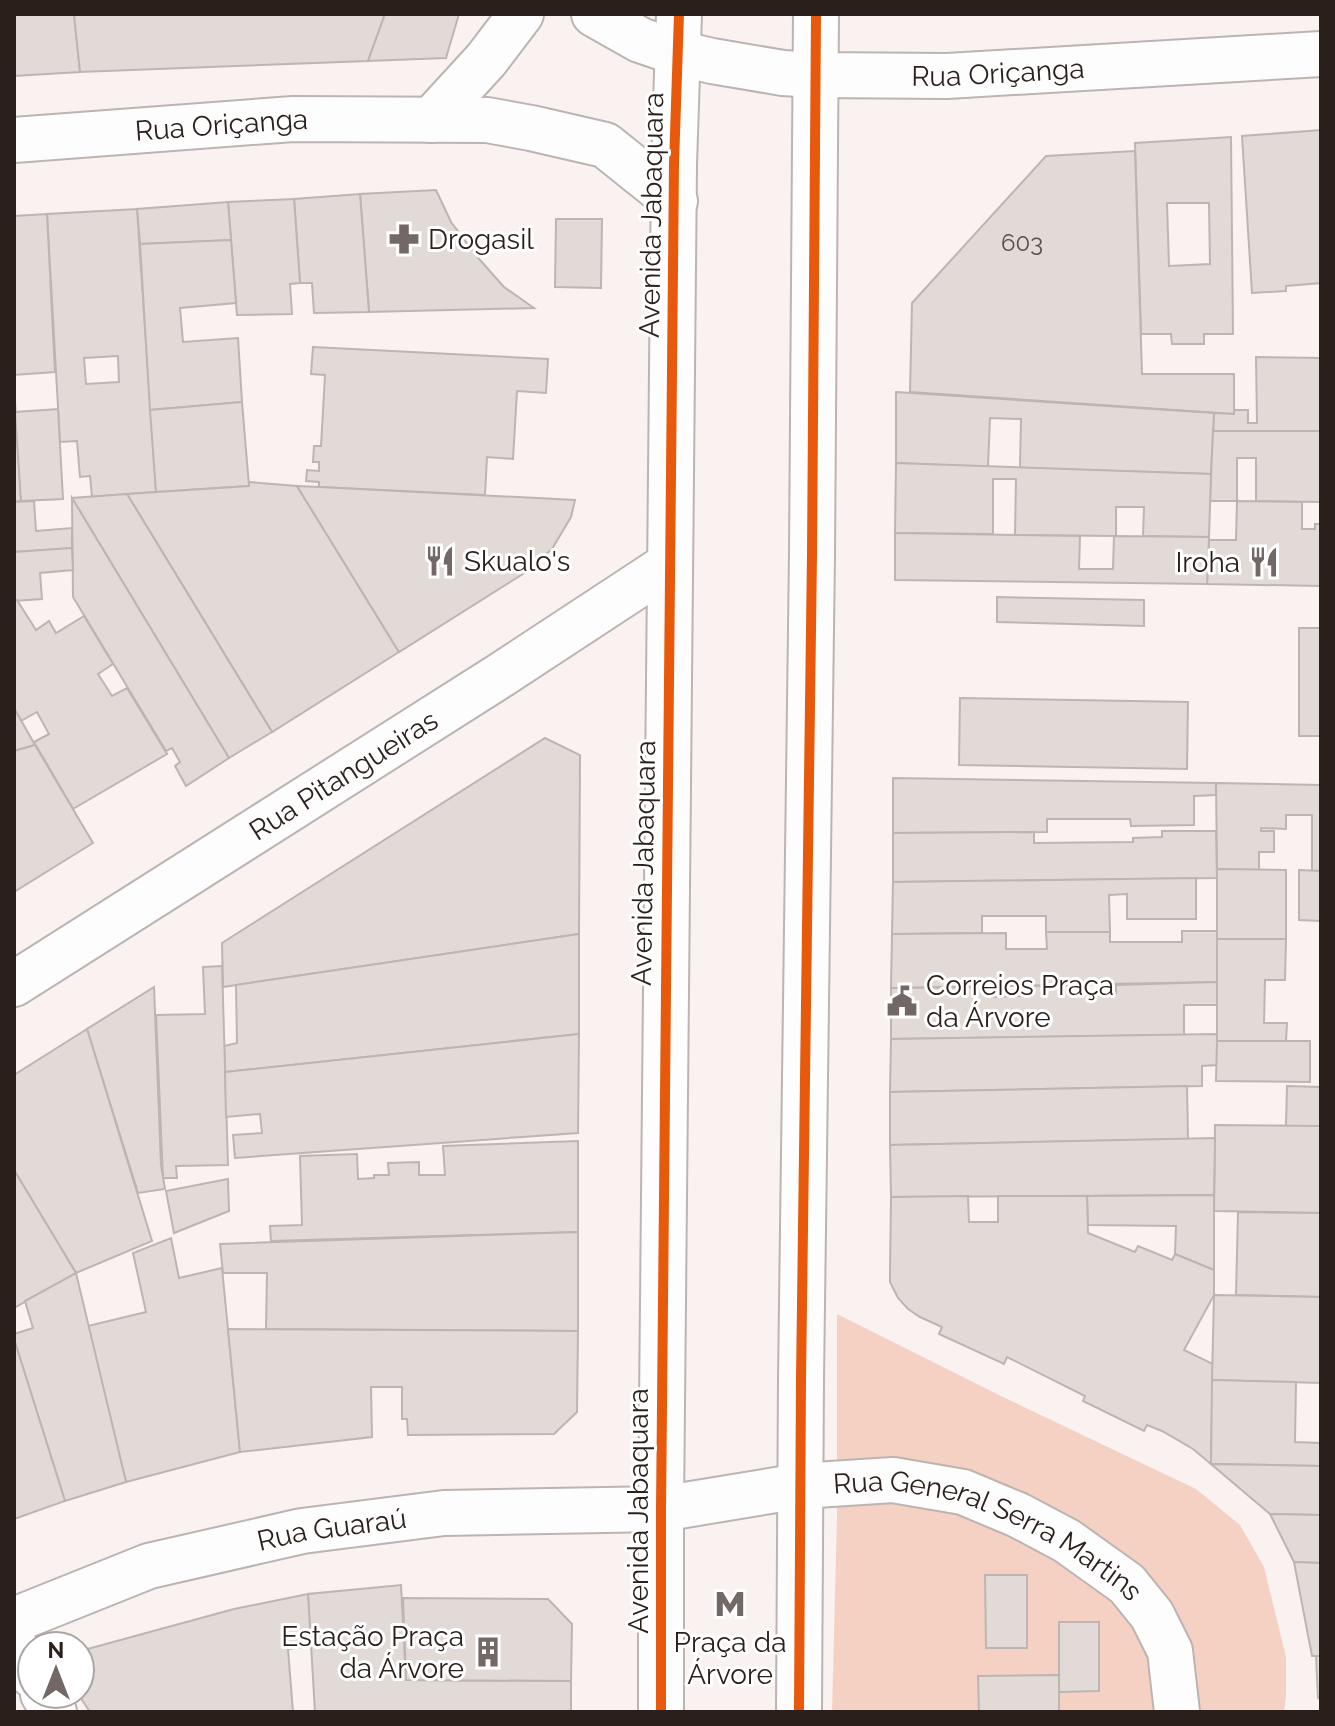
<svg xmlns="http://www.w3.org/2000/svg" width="1335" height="1726" font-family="Raleway,sans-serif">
<rect width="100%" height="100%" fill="#f9f2f0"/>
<path fill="#f5d1c4" d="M837,1314L1001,1396L1196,1489L1240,1525L1264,1567L1286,1657V1696L1284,1712H832L837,1516Z"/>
<g fill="#e2dad7" stroke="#bdb5b2" stroke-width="2" fill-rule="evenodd">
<path d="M14,14H74L80,72L14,76Z"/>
<path d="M74,14H385L368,61L80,72Z"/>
<path d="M385,14H459L446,58L368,61Z"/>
<path d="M1321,130V283L1286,286V291L1252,293L1242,136Z"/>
<path d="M1231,137L1233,334H1204V344H1172L1171,334H1141L1135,143ZM1167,203H1209L1210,264L1169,266Z"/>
<path d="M1135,151L1142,374H1234V414L910,392L912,303L1046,156Z"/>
<path d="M436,190L451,222L480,260L504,287L534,308L369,312L360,194Z"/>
<path d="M360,194L369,312L314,313L312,283H300L294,199Z"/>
<path d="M294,199L300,283L290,284L292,314L237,315L228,202Z"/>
<path d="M228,202L231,240L140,244L137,209Z"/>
<path d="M137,209L156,492L92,497L90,476L80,477L77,441L60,442L47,214ZM118,356L119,382L86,384L84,358Z"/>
<path d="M47,214L55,372L14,375V216Z"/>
<path d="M556,219H602L601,288L555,287Z"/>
<path d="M231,240L236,303L180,308L183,342L238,338L242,402L150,410L140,244Z"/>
<path d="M313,347L548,359L546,393L517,391L513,459L487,457L485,495L319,487V482L306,481L307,470L319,471V462H313L314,446H321L325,375L311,374Z"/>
<path d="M1256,357L1321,358V431H1213L1214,413L1234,414V410H1248V423H1257Z"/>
<path d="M14,384L21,501L14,502Z"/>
<path d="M896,392L1214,413L1211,474L1020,468L1021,419L990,418L988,467L896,463Z"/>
<path d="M242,402L249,486L156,492L150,410Z"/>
<path d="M58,409L63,499L21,501L15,412Z"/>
<path d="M1213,431H1321V502L1256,501V458H1237V501H1210Z"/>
<path d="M896,463L1211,474L1209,537L1143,536L1144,507H1116V536L1015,535L1016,479H993V534L895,533Z"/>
<path d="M249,482L297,486L399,652L272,732L127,494L249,486Z"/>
<path d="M297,486L319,487L575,500L571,517L552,549L523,574L399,652Z"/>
<path d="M127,494L272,732L229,758L72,498Z"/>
<path d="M72,498L229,758L186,786L175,766L180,762L172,748L166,751L73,597Z"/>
<path d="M34,501L36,531L72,528V548L14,552V502Z"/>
<path d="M1237,501L1302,502V529H1315V524H1321V586L1207,584L1209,540H1236Z"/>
<path d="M895,533L1080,536L1079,569H1113L1114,536L1209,537L1207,584L895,580Z"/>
<path d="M72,548L73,570L40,573L42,599L14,601V552Z"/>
<path d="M997,597L1144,600V626L997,622Z"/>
<path d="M17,600L36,630L49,621L56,633L84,616L113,664L98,674L112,696L127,688L167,754L73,809L34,742L49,734L37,712L21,721L14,708V601Z"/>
<rect x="1299" y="628" width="22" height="108"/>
<path d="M960,698L1188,702L1187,769L959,765Z"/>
<path d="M14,708L35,745L14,751Z"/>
<path d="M545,738L580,755L579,934L223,987L222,943Z"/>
<path d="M35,745L93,843L14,892V751Z"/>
<path d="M893,778L1216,783V795L1194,796V825L1131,826L1130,819H1047V832L893,833Z"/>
<path d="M1216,783L1321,785V871H1312V815H1286V829L1261,828V831H1274V852H1259V870L1217,869Z"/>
<path d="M1162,831H1216L1217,878L893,882V833L1034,832V843L1133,842V838L1162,837Z"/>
<path d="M1217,869L1286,870V939H1217Z"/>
<path d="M1299,870L1321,871V921L1299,920Z"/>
<path d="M1196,878V919H1127V894L1109,895L1110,932H1046V916H982V933L892,934L893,882Z"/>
<path d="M1182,931H1217V982L891,988L892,934L1006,933V949H1047L1046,932H1110V942H1182Z"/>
<path d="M579,934V1034L225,1072L224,1046L237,1043L236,985Z"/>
<path d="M1217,939H1286L1285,980H1265L1264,1023H1287L1286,1041H1217Z"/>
<path d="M222,966L228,1165L176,1166L177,1178H163L156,1015L205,1014L203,967Z"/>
<path d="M1217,982V1005H1184V1035L891,1039V988L990,987V997L1022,996V986L1088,985V993H1116V985Z"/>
<path d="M154,987L161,1165L165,1189L138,1193L87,1029Z"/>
<path d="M87,1029L152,1241L76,1273L14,1170V1075Z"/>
<path d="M579,1034L578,1133L235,1158L233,1135L262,1133L260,1114L226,1117L225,1072Z"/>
<path d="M1217,1034V1065L1202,1066V1086L890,1092L891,1039Z"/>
<path d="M1217,1041H1310V1082L1216,1081Z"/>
<path d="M1187,1086L1188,1139L890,1145V1092Z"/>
<path d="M1287,1086L1321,1087V1126H1286Z"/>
<path d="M1215,1125L1321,1126V1213L1214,1211Z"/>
<path d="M1215,1138L1214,1195L891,1197L890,1145Z"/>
<path d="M578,1141V1232L271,1241L270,1226L302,1225L300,1156L357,1154L358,1179L374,1178V1175H389L388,1163L419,1162V1175H445L443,1146Z"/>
<path d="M14,1170L76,1273L14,1308Z"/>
<path d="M228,1179L229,1211L174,1233L166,1191Z"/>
<path d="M1214,1195V1270L1175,1254L1176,1226L1088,1225L1087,1196Z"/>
<path d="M968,1196L969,1222H998V1196H1087L1088,1233L1135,1252L1138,1246L1172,1260L1175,1254L1214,1270V1295L1184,1350L1213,1364L1211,1464L1193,1449L1162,1431L1147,1425L1144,1431L1083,1401L1085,1396L1007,1357L1004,1364L939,1334L942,1327L920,1317L908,1309L898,1298L890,1282V1274L891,1197Z"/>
<path d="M1238,1212L1321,1213V1297L1236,1295Z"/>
<path d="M578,1232V1331L266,1329L267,1273H223L220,1244Z"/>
<path d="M171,1238L179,1278L222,1268L240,1452L126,1482L88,1326L146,1312L133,1253Z"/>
<path d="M76,1273L126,1482L65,1501L14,1339V1334L33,1328L25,1301Z"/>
<path d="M1214,1295L1321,1297V1383L1212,1380Z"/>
<path d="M228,1329L578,1331L577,1412L554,1434L408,1435L407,1419H402V1387H371L372,1437L240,1452Z"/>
<path d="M14,1339L65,1501L14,1519Z"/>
<path d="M1212,1380L1296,1382L1295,1442L1321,1443V1466L1211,1464Z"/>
<path d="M1211,1464L1321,1466V1515L1270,1514Z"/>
<path d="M1270,1514L1321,1515V1563L1294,1562Z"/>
<path d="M1294,1562L1321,1563V1656H1312Z"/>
<path d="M985,1575H1027V1648H986Z"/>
<path d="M401,1585L406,1680L571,1681V1712H315L308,1594Z"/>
<path d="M308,1594L311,1646L288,1649L293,1712H90L78,1694H80V1651L234,1609Z"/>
<path d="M403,1598L548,1599L572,1624L571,1681L406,1680Z"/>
<path d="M1059,1622H1099V1691L1059,1692Z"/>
<path d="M1316,1656H1321V1699L1318,1698Z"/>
<path d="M1059,1675V1712H979L978,1676Z"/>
</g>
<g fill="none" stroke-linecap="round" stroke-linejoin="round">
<g stroke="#bcb4b1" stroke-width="48">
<g id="street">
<path d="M594,14L640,40L678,53"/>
<path d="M431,120L486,60L521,14"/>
<path id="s1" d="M14,140L293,119L487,120L531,128L605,145L675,201"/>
<path id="s2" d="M14,984L501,675L670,564"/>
<path id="s3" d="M14,1620L149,1566L302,1531L444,1513L661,1509"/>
<path d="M14,1645L32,1675"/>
<path d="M43,1694L54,1712"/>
</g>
</g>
<g stroke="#bcb4b1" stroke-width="48">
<g id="secondary">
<path id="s4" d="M678,53L712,61L783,73L815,75L947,76L1321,54"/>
<path id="s5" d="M661,1509L800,1486L893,1480L963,1492L1018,1515L1067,1541L1127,1584L1152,1615L1170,1651L1177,1712"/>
</g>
</g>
<g stroke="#bcb4b1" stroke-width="48">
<g id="primary">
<path d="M661,1712V1509L674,164L679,14"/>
<path d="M799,1712L801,1379L812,554L816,14"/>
</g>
</g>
<use href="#street" stroke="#fefdfd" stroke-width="44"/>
<use href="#secondary" stroke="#fefdfd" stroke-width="44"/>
<use href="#primary" stroke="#fefdfd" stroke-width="44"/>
<g stroke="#fff" stroke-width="15">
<g id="cycleway">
<path d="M661,1712V1509L674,164L679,14"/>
<path d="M799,1712L801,1379L812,554L816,14"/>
</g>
</g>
<use href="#cycleway" stroke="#e8590c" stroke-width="10"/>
</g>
<defs>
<g id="pharmacy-bare" transform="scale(2.4)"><path d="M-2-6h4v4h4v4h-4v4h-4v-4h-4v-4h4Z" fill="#726966" stroke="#fff" stroke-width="2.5" paint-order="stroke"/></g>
<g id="restaurant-bare" transform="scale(2.4)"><path d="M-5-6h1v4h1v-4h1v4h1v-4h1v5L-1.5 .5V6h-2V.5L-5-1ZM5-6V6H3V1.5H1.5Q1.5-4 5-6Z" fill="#726966" stroke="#fff" stroke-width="2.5" paint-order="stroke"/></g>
<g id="civic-bare" transform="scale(2.4)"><path d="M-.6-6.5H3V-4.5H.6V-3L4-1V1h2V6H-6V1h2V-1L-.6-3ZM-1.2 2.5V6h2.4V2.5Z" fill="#726966" stroke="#fff" stroke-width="2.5" paint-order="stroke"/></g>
<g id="metro-bare" transform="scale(2.4)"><path d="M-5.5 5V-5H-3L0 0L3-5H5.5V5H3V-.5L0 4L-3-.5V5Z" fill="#726966" stroke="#fff" stroke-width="2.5" paint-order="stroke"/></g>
<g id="building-bare" transform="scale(2.4)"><path d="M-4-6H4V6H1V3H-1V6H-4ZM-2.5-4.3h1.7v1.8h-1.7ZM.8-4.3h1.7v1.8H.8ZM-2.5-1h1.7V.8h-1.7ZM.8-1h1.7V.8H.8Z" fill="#726966" stroke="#fff" stroke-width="2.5" paint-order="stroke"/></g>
</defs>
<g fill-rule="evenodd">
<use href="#pharmacy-bare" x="404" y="239"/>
<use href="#restaurant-bare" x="440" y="561"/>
<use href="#restaurant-bare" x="1264" y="562"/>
<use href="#civic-bare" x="902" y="1001"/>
<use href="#metro-bare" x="730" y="1604"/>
<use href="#building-bare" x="488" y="1652"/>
</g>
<g text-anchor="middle" stroke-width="6" stroke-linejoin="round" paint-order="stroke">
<g font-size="24" fill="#594f4b">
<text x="1022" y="251">603</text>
</g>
<g font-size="28" fill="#2a1f1b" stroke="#fff">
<text dy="10" stroke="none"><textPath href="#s4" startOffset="322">Rua Oriçanga</textPath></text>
<text dy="10" stroke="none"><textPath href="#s1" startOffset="208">Rua Oriçanga</textPath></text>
<text transform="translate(651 215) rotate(-89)" y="10">Avenida Jabaquara</text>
<text dy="10" stroke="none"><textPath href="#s2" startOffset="390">Rua Pitangueiras</textPath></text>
<text transform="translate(643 863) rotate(-89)" y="10">Avenida Jabaquara</text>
<text transform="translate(638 1511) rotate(-90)" y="10">Avenida Jabaquara</text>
<text dy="10" stroke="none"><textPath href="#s3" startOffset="332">Rua Guaraú</textPath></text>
<text dy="10" stroke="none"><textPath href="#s5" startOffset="342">Rua General Serra Martins</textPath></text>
</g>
<g font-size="28" fill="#2a1f1b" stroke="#fff" text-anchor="start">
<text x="428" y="249">Drogasil</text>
<text x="464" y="571">Skualo's</text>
<text x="1240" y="572" text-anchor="end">Iroha</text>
<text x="926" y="995">Correios Praça<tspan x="926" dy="32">da Árvore</tspan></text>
<text x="464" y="1646" text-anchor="end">Estação Praça<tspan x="464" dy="32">da Árvore</tspan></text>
<text x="730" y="1652" text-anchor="middle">Praça da<tspan x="730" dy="32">Árvore</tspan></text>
</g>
</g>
<rect width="1335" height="1726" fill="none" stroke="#2a1f1b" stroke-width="32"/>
<g transform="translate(56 1670)"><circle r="38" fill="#ffffff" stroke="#aaa5a4" stroke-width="2"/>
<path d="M0-6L14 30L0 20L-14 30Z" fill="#726966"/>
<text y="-12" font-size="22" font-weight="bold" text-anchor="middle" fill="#2a1f1b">N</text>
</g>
</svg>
